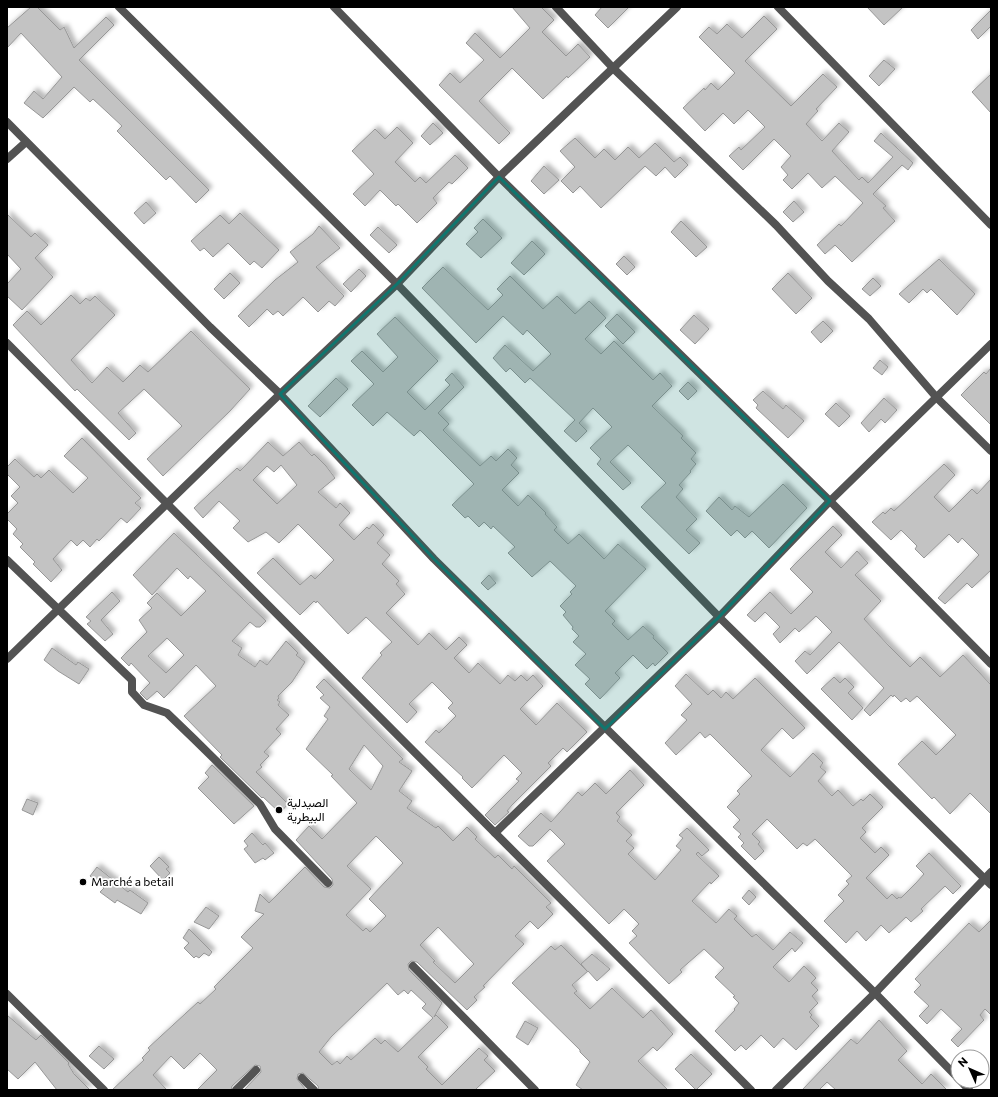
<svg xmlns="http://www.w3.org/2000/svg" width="998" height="1097" font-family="Commissioner,Vazirmatn,sans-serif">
<defs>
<filter id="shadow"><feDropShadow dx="3.5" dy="-3.5" stdDeviation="2" flood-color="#0004"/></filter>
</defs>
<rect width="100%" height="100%" fill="#fff"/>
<g fill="#c3c3c3" stroke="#979797" fill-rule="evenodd" filter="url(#shadow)">
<path d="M31,7H37L60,30L64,27L74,48L106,17L114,25L79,60L209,190L196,203L170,176L166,180L117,131L122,126L93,99L90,102L74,87L43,118L24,103L34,91L43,99L62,77L21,33L7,48V28Z"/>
<path d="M512,7H541L554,20L542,32L566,56L578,44L590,57L568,78L567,76L543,99L512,68L479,101L510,133L499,144L439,85L450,73L460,83L484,60L466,43L475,33L500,58L530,28Z"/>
<path d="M602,7H629L608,28L595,15Z"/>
<path d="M867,7H903L884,25Z"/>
<path d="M991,10V26L978,39L971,30Z"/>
<path d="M764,16L777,29L745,61L791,106L823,74L837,87L816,109L818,111L806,124L822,141L839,123L849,132L832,151L859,180L862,177L868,183L893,157L874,141L881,133L913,163L908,170L902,165L873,194L886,206L883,208L895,221L852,262L835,245L825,254L817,245L839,224L841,226L863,203L835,176L822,188L808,173L792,189L783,180L788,175L781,167L791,156L774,139L743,170L729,156L739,147L741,150L765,127L748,110L734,124L723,113L705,131L683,108L704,88L705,90L711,83L718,90L735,73L699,37L709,27L717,34L727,24L742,38Z"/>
<path d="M884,60L895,69L879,86L869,76Z"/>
<path d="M991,74V113L972,92Z"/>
<path d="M433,123L443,133L430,145L421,136Z"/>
<path d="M397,127L413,143L395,162L415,182L420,177L426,183L455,155L468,168L452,184L449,182L433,198L437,203L417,223L398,204L396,206L380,190L365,206L353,194L374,174L352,151L375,129L385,139Z"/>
<path d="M575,138L595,158L604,149L615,160L628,147L639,158L655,143L674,162L680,157L688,165L675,178L665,167L656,176L645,166L601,208L580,186L573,193L561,181L575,167L560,151Z"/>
<path d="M544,166L559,180L544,194L531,181Z"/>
<path d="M794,201L804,212L793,222L783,212Z"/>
<path d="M146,202L156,213L144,224L134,213Z"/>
<path d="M240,213L279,250L262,268L254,261L250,265L228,243L213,257L204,248L200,251L191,241L220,215L229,224Z"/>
<path d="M7,214L31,237L35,233L48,245L35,258L53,277L22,310L7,296V284L21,269L7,254Z"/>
<path d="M483,219L502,238L481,258L466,244L478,232L474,228Z"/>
<path d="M681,221L707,247L696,257L671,232Z"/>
<path d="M319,226L340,248L316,267L344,296L335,306L329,301L318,312L303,297L283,316L278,311L273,315L267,309L249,327L238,316L275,280L298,262L290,252L313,234Z"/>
<path d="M378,227L397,245L389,253L370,235Z"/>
<path d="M532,241L545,254L524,275L511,263Z"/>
<path d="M624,256L635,267L627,275L616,264Z"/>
<path d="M939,259L975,294L957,315L931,289L927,293L923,289L909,303L899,294Z"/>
<path d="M443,267L488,310L503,295L497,289L510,276L543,309L557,296L575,314L589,301L606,318L585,339L601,354L614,341L653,380L660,373L672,386L652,406L683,436L681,438L696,453L691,459L696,464L690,471L691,472L679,485L683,489L676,497L697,519L686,530L700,543L689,554L641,507L666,483L628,445L610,462L631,483L623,490L597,464L601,459L590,448L612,427L593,408L579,423L587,431L576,442L564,431L575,420L530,378L525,383L510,368L506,372L493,358L505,345L533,371L551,354L527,330L523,335L503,316L476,343L422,288Z"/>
<path d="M359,269L366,276L351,292L343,284Z"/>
<path d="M230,273L240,283L224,299L214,289Z"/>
<path d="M788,273L812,298L796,314L772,289Z"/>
<path d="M873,278L881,286L870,296L862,289Z"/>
<path d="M71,295L80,304L86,298L90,301L95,296L115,315L71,360L92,383L107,367L123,382L140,365L148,372L191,331L250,389L230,411L163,476L147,459L182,426L144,389L118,413L136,433L129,440L77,389L75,391L13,325L27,311L41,325Z"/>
<path d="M617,314L635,332L623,344L605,326Z"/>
<path d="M694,315L709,329L695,344L680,330Z"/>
<path d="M395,317L438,361L407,392L425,410L450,385L445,380L452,373L464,387L438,413L449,424L443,430L480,466L491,456L496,461L508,449L517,458L511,465L519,473L502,490L518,506L528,495L546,513L545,514L557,527L554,530L568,544L579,534L604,559L618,544L646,569L605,611L615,621L612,624L628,640L643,626L654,636L653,638L668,653L655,666L653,663L647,669L633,655L615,673L620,678L600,699L585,684L590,679L575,665L586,654L573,642L579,636L572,629L573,627L563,615L566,612L560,606L572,594L570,592L576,586L550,561L532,577L508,553L515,547L493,526L491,529L484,522L479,527L468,516L465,518L452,505L474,484L420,430L414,436L387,412L373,426L352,405L374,384L351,361L362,351L383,372L398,357L377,334Z"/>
<path d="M823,321L833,331L821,343L811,332Z"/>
<path d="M880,360L888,367L882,375L873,368Z"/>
<path d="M991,368V425L961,395L984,372L986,374Z"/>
<path d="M336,378L348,389L320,417L308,406Z"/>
<path d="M688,382L697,391L688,400L679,391Z"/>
<path d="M763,391L783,409L786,405L804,421L788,438L756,408L758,405L753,400Z"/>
<path d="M884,398L897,410L885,423L881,419L869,432L861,423Z"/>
<path d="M836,403L850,416L839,427L825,414Z"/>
<path d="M82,438L141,498L135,503L141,508L127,523L121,518L99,541L97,539L90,547L83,540L77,546L71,540L53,559L62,570L51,582L33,564L35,562L20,547L23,544L13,534L17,529L7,519V514L18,503L11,496L20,487L7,474V467L15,459L34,477L37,474L41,478L49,470L73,493L88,478L64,456Z"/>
<path d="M268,442L283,456L299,442L312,456L314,454L326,466L335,478L318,492L336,508L340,503L350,513L339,525L354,540L367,527L369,529L373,524L384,535L377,543L390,555L382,564L399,581L396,584L405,594L386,613L418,645L429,633L446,650L459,637L467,645L454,658L469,673L478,663L500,684L508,675L515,681L521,675L527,681L533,675L543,686L520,709L536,725L557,703L587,732L567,752L563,748L548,763L551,766L512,805L507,811L509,812L495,825L485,815L519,781L516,779L522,773L504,755L472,788L462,778L463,777L425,742L436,730L439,733L456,716L448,708L453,703L432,682L409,704L417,712L407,723L362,678L382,655L380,653L392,642L366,617L348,634L317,601L316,603L314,601L300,615L257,573L273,558L300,585L311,575L315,579L334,560L298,524L279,543L266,532L248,542L233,528L240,521L219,501L203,518L194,508L237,468L240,471ZM281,465L297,485L277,504L253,480L267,466L274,472Z"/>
<path d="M944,464L955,475L934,497L949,512L972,489L977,494L991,479V570L972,588L967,583L945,604L938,598L979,555L962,538L958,543L949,534L924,558L915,549L917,546L901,530L891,540L872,522L883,512L885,514L891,508L894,511Z"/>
<path d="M783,484L807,508L769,548L752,531L745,538L737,530L731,536L706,511L719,497L732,510L735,506L749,517Z"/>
<path d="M833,526L842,535L825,552L841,568L857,551L868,563L855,575L881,601L864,619L889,646L910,667L920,657L940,677L963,655L991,685V814L970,793L950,814L934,797L932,799L898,764L922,741L936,755L956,735L917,696L910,702L906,698L901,702L894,695L893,697L891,695L870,716L864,710L884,688L839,642L807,674L795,661L805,651L810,655L832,632L816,616L799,632L795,628L780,643L773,634L780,627L765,612L755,622L747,615L770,592L791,614L813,592L790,569Z"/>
<path d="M174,533L266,621L260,627H256L250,622L232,641L242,648L238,655L255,667L260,660L267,665L286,641L298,653L296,655L305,662L292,682L278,696L279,698L277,700L280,702L278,705L289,715L276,729L281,734L264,752L269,756L260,765L262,767L256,772L288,804L280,813L263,797L262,798L220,757L222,755L184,716L216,686L196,665L164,698L157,691L147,700L140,693L150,683L131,663L129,666L121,658L147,632L139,620L152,608L147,603L157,593L181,616L206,591L190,576L188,579L177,568L152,595L133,575ZM167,638L184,655L166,673L148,656Z"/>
<path d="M489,575L496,583L488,590L481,583Z"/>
<path d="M112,592L120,601L101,620L113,634L105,641L87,624L91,621L86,617Z"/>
<path d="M52,648L76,665L78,662L89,669L79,684L58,671L44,660Z"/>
<path d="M686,674L708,695L713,690L721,698L726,692L733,699L755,678L805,728L793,739L782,728L761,750L790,777L813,753L823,763L820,767L826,772L818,781L832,796L838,790L853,806L861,799L863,801L870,794L883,807L862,828L866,832L860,838L875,853L881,847L889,855L866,878L887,899L892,894L897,899L899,897L901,898L916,883L924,874L916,866L929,853L961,886L953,894L945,886L921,909L923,911L911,922L906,917L889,933L881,925L866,941L857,931L846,943L824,921L844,901L838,895L849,884L846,881L852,876L815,839L807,846L803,843L797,849L767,819L752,834L760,842L758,844L764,851L755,860L741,846L744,843L738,837L741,834L733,827L740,820L727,807L740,794L737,791L752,776L710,734L705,738L700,732L676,755L665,743L687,720L681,715L692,704L675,686Z"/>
<path d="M834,677L840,683L845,678L854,687L848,693L863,708L852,720L821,689Z"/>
<path d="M324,679L403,759L399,762L412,771L399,791L412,801L407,808L436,828L438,826L453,841L467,827L477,837L475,839L495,858L498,855L512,869L514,866L551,903L546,907L553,914L538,929L530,921L515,936L524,944L483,986L485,987L474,997L477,1000L467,1010L417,962L411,961L408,964L409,970L442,1003L434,1017L436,1015L448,1027L418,1057L428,1067L426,1069L442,1085L479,1048L488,1056L484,1060L495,1071L475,1090H319L318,1086L303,1073L298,1074L297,1079L306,1090H244L261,1072L260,1066L255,1065L232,1086L231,1090H197L217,1070L200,1053L184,1069L171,1056L153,1075L167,1090H112L144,1060L142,1058L150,1050L148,1048L198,1002L200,1004L216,989L214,987L253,948L241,937L264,914L255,911L260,894L269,903L305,867L324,887L330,888L333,885L332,879L296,840L309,826L322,839L357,803L331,776L333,775L306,749L328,719L324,716L330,707L320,698L324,695L316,687ZM364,745L383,766L371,790L349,769ZM376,836L403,863L369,899L386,916L370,932L366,928L363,931L346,915L371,889L347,866ZM438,927L474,964L455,983L433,962L435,961L420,945ZM387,983L398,995L404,990L408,994L411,990L426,1004L422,1008L433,1018L398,1052L385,1040L381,1044L375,1038L351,1060L347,1056L340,1064L337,1061L332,1065L319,1052L331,1037Z"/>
<path d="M212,765L254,806L234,824L198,788L209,777L205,773Z"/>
<path d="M630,770L644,785L616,813L620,817L617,821L632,835L626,841L634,848L628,854L655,880L681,850L676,846L683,838L679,835L687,828L709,850L702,856L698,852L696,854L719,876L711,884L710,882L692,901L716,923L729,909L737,916L734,919L752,937L756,934L773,950L790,932L803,943L795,952L792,948L773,967L789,982L804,966L816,978L811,983L818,990L812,996L818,1003L809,1012L812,1015L810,1017L819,1026L796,1050L783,1038L774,1048L761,1035L746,1050L741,1045L735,1051L715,1031L735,1010L734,1009L739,1003L733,997L735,996L715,977L724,968L704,949L680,970L682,972L669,984L629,943L637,936L632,931L639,924L624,909L609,924L547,861L565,844L550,829L533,846H529L518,836L541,813L551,822L578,792L582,796L595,783L606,794Z"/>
<path d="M27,799L38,803L33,815L22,810Z"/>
<path d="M252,833L263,845L265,843L274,853L265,860L263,858L255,863L244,849L248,846L244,841Z"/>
<path d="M159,857L169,867L166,869L170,873L163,880L150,866Z"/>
<path d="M97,867L128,892L130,890L148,903L141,914L117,900L115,903L100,892L104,888L90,876Z"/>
<path d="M749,890L756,897L749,905L742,898Z"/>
<path d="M206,907L219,916L209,929L194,922Z"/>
<path d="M991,920V1015L985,1009L980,1015L984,1020L958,1047L951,1040L962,1029L941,1009L927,1024L919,1016L929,1006L914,992L921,985L915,979L969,923L979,932Z"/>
<path d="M189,929L212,952L209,956L204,953L199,958L196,956L194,958L184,948L189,943L183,938Z"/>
<path d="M561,945L587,971L581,964L592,954L610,969L597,981L588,971L572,985L577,991L574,993L590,1009L612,988L643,1018L651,1010L673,1034L657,1051L653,1047L638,1061L668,1090H583L576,1085L590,1062L580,1052V1050L512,983L551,946L555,950Z"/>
<path d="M7,1015L36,1040L41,1035L69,1063L68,1064L74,1074L90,1090H57L35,1062L18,1079L7,1069Z"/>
<path d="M879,1020L907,1051L898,1060L922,1084L931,1074L947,1090H836L827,1082L819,1090H802L851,1039L857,1044Z"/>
<path d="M525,1021L538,1028L528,1045L516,1037Z"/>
<path d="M99,1046L114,1059L104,1069L89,1056Z"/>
<path d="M691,1054L712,1074L696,1090L675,1069Z"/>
</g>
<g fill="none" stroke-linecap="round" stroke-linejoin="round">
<g stroke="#535353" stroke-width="8">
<path d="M119,7L397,284L719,617L991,885"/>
<path d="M334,7L499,177L830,501L991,664"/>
<path d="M556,7L613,68L776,225L828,281L869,319L937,398L991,451"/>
<path d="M778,7L991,225"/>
<path d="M7,122L210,327L280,394L434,559L875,993L958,1078"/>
<path d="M7,159L26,142"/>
<path d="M7,343L751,1090"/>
<path d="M7,560L132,680V692L144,705L167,713L194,739L260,804L275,829L328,883"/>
<path d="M7,659L280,394L397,284L499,177L677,7"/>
<path d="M495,833L719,617L830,501L991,344"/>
<path d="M413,966L535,1090"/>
<path d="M7,994L104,1090"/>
<path d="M302,1078L314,1090"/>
<path d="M961,1081L969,1090"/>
<path d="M236,1090L256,1070"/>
<path d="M776,1090L875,993L991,872"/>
</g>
</g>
<path fill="#0f766e" fill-opacity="0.2" stroke="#0f766e" stroke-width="3" stroke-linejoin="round" d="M499,177L830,501L719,617L605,729L434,559L280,394L397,284Z"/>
<g fill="#000" stroke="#fff" stroke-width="1.5">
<circle cx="279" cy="810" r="4"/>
<circle cx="83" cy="882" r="4"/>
</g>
<g text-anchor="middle" stroke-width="3.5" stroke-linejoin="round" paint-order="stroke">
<g font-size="12" fill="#000" stroke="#fff" text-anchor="start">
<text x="287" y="807">الصيدلية<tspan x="287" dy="14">البيطرية</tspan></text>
<text x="91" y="886">Marché a betail</text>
</g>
</g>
<rect width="998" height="1097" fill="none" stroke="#000000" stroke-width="16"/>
<g transform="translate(970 1069) rotate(315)"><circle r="19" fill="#ffffff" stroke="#999999"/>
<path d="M0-3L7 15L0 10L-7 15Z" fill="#000000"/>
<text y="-6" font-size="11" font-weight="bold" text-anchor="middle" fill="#000000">N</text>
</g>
</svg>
